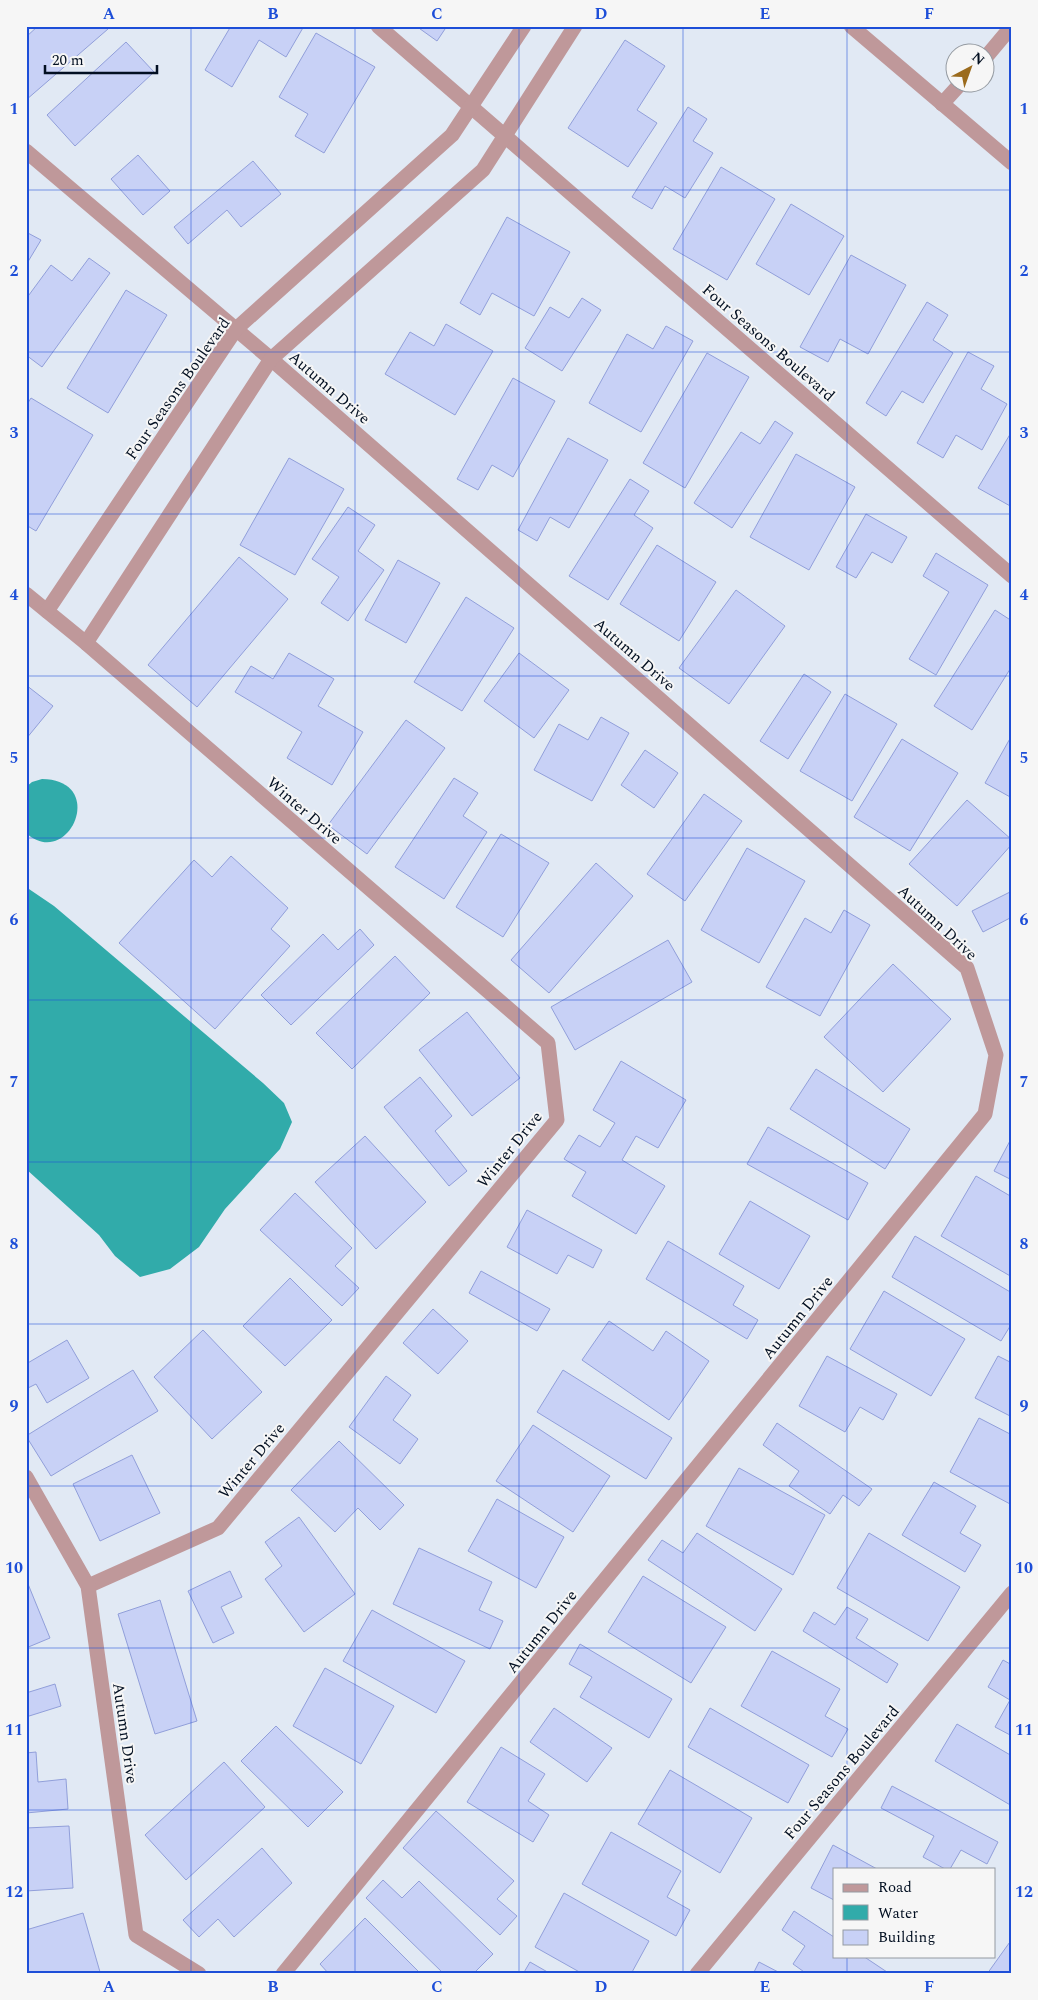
<svg xmlns="http://www.w3.org/2000/svg" width="1038" height="2000" font-family="Spectral,serif">
<rect width="100%" height="100%" fill="#e1e9f4"/>
<g fill="#31abaa">
<path d="M42,779C109,780 68,871 26,833V787L32,782Z"/>
<path d="M26,887L54,906L263,1083L284,1103L292,1122L280,1149L225,1209L199,1247L170,1269L140,1277L115,1256L99,1235L26,1169Z"/>
</g>
<g fill="#c8d1f6" stroke="#919fda">
<path d="M38,26H106L108,29L26,100V37Z"/>
<path d="M231,26H304L286,57L259,40L232,87L205,70Z"/>
<path d="M416,26H447L437,41Z"/>
<path d="M316,33L375,67L324,153L295,136L308,114L279,97Z"/>
<path d="M625,40L665,66L637,110L657,123L628,167L568,128Z"/>
<path d="M126,42L154,72L75,146L47,115Z"/>
<path d="M688,107L707,119L693,141L713,153L685,198L665,186L652,209L632,197Z"/>
<path d="M138,155L170,191L143,215L111,179Z"/>
<path d="M253,161L281,194L241,227L227,210L188,244L174,227Z"/>
<path d="M721,167L775,199L727,280L673,249Z"/>
<path d="M791,204L844,236L809,295L756,264Z"/>
<path d="M507,217L570,252L534,316L492,293L480,315L460,303Z"/>
<path d="M26,232L41,240L26,265Z"/>
<path d="M851,255L906,285L868,354L840,339L828,362L800,347Z"/>
<path d="M89,258L110,273L42,367L26,355V299L51,265L72,281Z"/>
<path d="M126,290L167,315L108,413L67,388Z"/>
<path d="M582,298L601,310L562,371L525,348L550,307L569,318Z"/>
<path d="M927,302L948,315L933,340L953,353L923,403L902,391L886,416L866,403Z"/>
<path d="M446,324L493,351L455,415L385,374L410,332L434,346Z"/>
<path d="M666,326L693,341L641,432L589,403L627,334L653,349Z"/>
<path d="M968,352L994,366L981,389L1007,404L982,450L956,435L943,458L917,443Z"/>
<path d="M707,353L749,377L685,488L643,463Z"/>
<path d="M513,378L555,401L513,477L492,465L478,490L457,479Z"/>
<path d="M31,398L93,435L36,531L26,525V406Z"/>
<path d="M775,421L793,433L732,528L694,503L741,432L760,444Z"/>
<path d="M1012,431V507L978,488Z"/>
<path d="M568,438L608,460L569,528L550,517L537,541L518,530Z"/>
<path d="M796,454L855,487L809,570L750,537Z"/>
<path d="M289,458L344,489L295,575L240,545Z"/>
<path d="M630,479L649,491L634,515L653,528L608,600L569,576Z"/>
<path d="M348,507L375,525L358,551L384,570L348,621L321,603L339,577L312,559Z"/>
<path d="M866,514L907,537L892,563L872,552L856,578L836,567Z"/>
<path d="M657,545L716,582L679,641L620,604Z"/>
<path d="M936,553L988,585L936,675L909,659L949,592L923,576Z"/>
<path d="M239,557L288,599L197,707L148,665Z"/>
<path d="M398,560L440,583L406,643L365,620Z"/>
<path d="M736,590L785,626L729,704L679,668Z"/>
<path d="M466,597L514,628L462,711L414,682Z"/>
<path d="M995,610L1012,621V666L972,730L934,706Z"/>
<path d="M289,653L334,679L318,706L363,732L332,785L287,758L302,732L235,692L251,666L273,679Z"/>
<path d="M519,653L569,690L534,738L484,701Z"/>
<path d="M804,674L831,692L788,759L760,741Z"/>
<path d="M26,685L53,706L26,739Z"/>
<path d="M845,694L897,724L852,801L800,771Z"/>
<path d="M601,717L629,733L592,801L534,770L559,724L588,740Z"/>
<path d="M406,720L445,748L367,854L328,825Z"/>
<path d="M1012,735V798L985,783Z"/>
<path d="M902,739L958,773L910,851L854,817Z"/>
<path d="M645,750L678,773L654,808L621,785Z"/>
<path d="M454,778L478,793L463,816L487,832L444,899L395,867Z"/>
<path d="M704,794L742,821L685,901L647,874Z"/>
<path d="M967,800L1012,840V844L957,906L909,864Z"/>
<path d="M501,834L549,863L503,937L456,907Z"/>
<path d="M747,848L805,881L759,963L701,930Z"/>
<path d="M231,856L288,908L271,929L290,946L215,1029L119,943L194,860L212,877Z"/>
<path d="M596,863L633,896L549,993L511,960Z"/>
<path d="M1012,891V917L983,932L972,911Z"/>
<path d="M844,910L870,925L820,1016L766,987L805,918L831,933Z"/>
<path d="M360,929L374,945L291,1025L261,995L323,934L338,950Z"/>
<path d="M668,940L692,982L575,1050L551,1007Z"/>
<path d="M395,956L430,993L352,1069L316,1033Z"/>
<path d="M893,964L951,1019L883,1092L824,1037Z"/>
<path d="M467,1012L520,1078L472,1116L419,1050Z"/>
<path d="M621,1061L686,1100L658,1148L636,1136L622,1160L665,1186L636,1234L572,1196L586,1172L564,1159L579,1135L600,1147L615,1123L593,1110Z"/>
<path d="M816,1069L910,1129L885,1169L790,1109Z"/>
<path d="M420,1077L452,1116L435,1131L467,1171L449,1186L384,1107Z"/>
<path d="M768,1127L868,1183L848,1220L747,1164Z"/>
<path d="M365,1136L426,1202L376,1249L315,1182Z"/>
<path d="M1012,1137V1180L994,1171Z"/>
<path d="M976,1176L1012,1197V1277L941,1236Z"/>
<path d="M295,1193L352,1248L335,1266L359,1288L342,1306L260,1230Z"/>
<path d="M750,1201L810,1236L779,1289L719,1254Z"/>
<path d="M527,1210L602,1250L593,1268L568,1255L557,1274L507,1247Z"/>
<path d="M915,1236L1012,1293V1323L1001,1341L892,1277Z"/>
<path d="M668,1241L744,1286L733,1305L758,1320L747,1339L646,1279Z"/>
<path d="M481,1271L550,1309L537,1331L469,1293Z"/>
<path d="M290,1278L332,1320L285,1366L243,1326Z"/>
<path d="M884,1291L965,1339L931,1396L850,1349Z"/>
<path d="M433,1309L468,1341L438,1374L403,1343Z"/>
<path d="M609,1321L653,1351L666,1331L709,1361L669,1420L582,1360Z"/>
<path d="M203,1330L262,1392L212,1439L154,1377Z"/>
<path d="M67,1340L89,1378L47,1403L36,1384L26,1389V1364Z"/>
<path d="M827,1356L897,1394L883,1420L860,1407L845,1432L799,1406Z"/>
<path d="M998,1356L1012,1363V1417L975,1398Z"/>
<path d="M133,1370L158,1411L51,1476L26,1436Z"/>
<path d="M563,1370L672,1438L646,1479L537,1412Z"/>
<path d="M386,1376L411,1395L393,1420L418,1439L400,1464L349,1427Z"/>
<path d="M979,1418L1012,1435V1505L950,1472Z"/>
<path d="M777,1423L872,1489L859,1506L843,1495L830,1514L789,1486L799,1471L763,1445Z"/>
<path d="M533,1425L610,1476L573,1532L496,1481Z"/>
<path d="M339,1441L404,1505L380,1530L358,1508L335,1532L291,1490Z"/>
<path d="M132,1455L160,1513L100,1541L73,1484Z"/>
<path d="M739,1468L825,1515L793,1575L706,1526Z"/>
<path d="M934,1482L976,1506L960,1533L981,1545L965,1572L902,1535Z"/>
<path d="M497,1499L564,1537L536,1588L468,1551Z"/>
<path d="M299,1517L355,1594L304,1632L265,1579L282,1566L265,1542Z"/>
<path d="M697,1533L782,1589L755,1631L648,1560L662,1540L683,1553Z"/>
<path d="M869,1533L960,1587L928,1641L837,1588Z"/>
<path d="M419,1548L492,1582L479,1610L503,1621L490,1649L393,1604Z"/>
<path d="M230,1571L242,1597L221,1607L234,1633L213,1643L188,1591Z"/>
<path d="M643,1576L726,1627L691,1683L608,1632Z"/>
<path d="M28,1584L50,1638L26,1648V1585Z"/>
<path d="M160,1600L197,1721L155,1734L118,1614Z"/>
<path d="M847,1607L868,1619L856,1638L898,1664L887,1683L803,1631L814,1612L835,1625Z"/>
<path d="M372,1610L465,1661L436,1713L343,1661Z"/>
<path d="M580,1644L672,1699L649,1738L580,1697L592,1677L569,1664Z"/>
<path d="M772,1651L840,1689L825,1716L848,1729L832,1757L741,1706Z"/>
<path d="M1003,1660L1012,1665V1736L995,1727L1010,1700L988,1687Z"/>
<path d="M325,1668L394,1706L361,1764L293,1726Z"/>
<path d="M55,1684L61,1706L26,1717V1693Z"/>
<path d="M554,1708L612,1748L587,1782L530,1742Z"/>
<path d="M710,1708L809,1765L788,1803L688,1747Z"/>
<path d="M957,1724L1012,1756V1806L935,1761Z"/>
<path d="M276,1726L343,1792L308,1827L241,1761Z"/>
<path d="M501,1747L545,1774L528,1801L549,1815L533,1842L467,1802Z"/>
<path d="M36,1752L38,1782L66,1779L68,1809L26,1813V1753Z"/>
<path d="M224,1762L265,1807L186,1880L145,1835Z"/>
<path d="M670,1770L752,1818L720,1873L638,1824Z"/>
<path d="M892,1786L998,1842L987,1864L961,1850L950,1869H945L923,1857L934,1836L881,1808Z"/>
<path d="M436,1811L514,1881L497,1899L517,1916L500,1935L403,1848Z"/>
<path d="M69,1826L73,1888L26,1891V1828Z"/>
<path d="M611,1832L681,1871L667,1897L690,1910L676,1936L582,1884Z"/>
<path d="M833,1845L877,1869H834V1900L811,1888Z"/>
<path d="M262,1848L292,1883L234,1937L218,1919L199,1937L183,1920Z"/>
<path d="M383,1880L402,1898L419,1881L493,1954L473,1974H444L366,1898Z"/>
<path d="M564,1893L649,1941L631,1974H583L535,1947Z"/>
<path d="M794,1911L834,1937V1956H863L887,1972L807,1974L793,1964L805,1946L782,1930Z"/>
<path d="M83,1913L100,1972L26,1974V1930Z"/>
<path d="M365,1918L421,1974H329L320,1964Z"/>
<path d="M1012,1939V1974H987Z"/>
<path d="M530,1962L551,1974H523Z"/>
<path d="M759,1962L782,1974H753Z"/>
</g>
<g fill="none" stroke-linecap="round" stroke-linejoin="round">
<g stroke="#bf989a" stroke-width="15">
<path d="M378,26L1012,576"/>
<path d="M986,57L1012,26"/>
<path d="M942,104L962,82"/>
<path d="M26,151L271,359L967,968L996,1055L985,1114L283,1974"/>
<path d="M26,594L86,643L548,1043L557,1120L218,1528L88,1586"/>
<path d="M47,611L236,329L452,135L524,26"/>
<path d="M86,643L271,359L483,170L575,26"/>
<path d="M26,1477L88,1586L136,1935L199,1974"/>
<path d="M697,1974L1012,1593"/>
</g>
<path stroke="#bf989a" stroke-width="15" d="M851,26L1012,163"/>
</g>
<path fill="none" stroke="#1d4ed8" stroke-width="1" stroke-opacity="0.55" d="M191,26V1974M355,26V1974M519,26V1974M683,26V1974M847,26V1869M26,190H1012M26,352H1012M26,514H1012M26,676H1012M26,838H1012M26,1000H1012M26,1162H1012M26,1324H1012M26,1486H1012M26,1648H1012M26,1810H1012M847,1956V1974"/>
<g text-anchor="middle" stroke-width="4" stroke-linejoin="round" paint-order="stroke">
<g font-size="16" fill="#020f21" stroke="#f6f6f6">
<text transform="translate(769 342) rotate(41)" y="6">Four Seasons Boulevard</text>
<text transform="translate(330 387) rotate(41)" y="6">Autumn Drive</text>
<text transform="translate(177 388) rotate(-55)" y="6">Four Seasons Boulevard</text>
<text transform="translate(635 654) rotate(41)" y="6">Autumn Drive</text>
<text transform="translate(305 810) rotate(41)" y="6">Winter Drive</text>
<text transform="translate(938 922) rotate(43)" y="6">Autumn Drive</text>
<text transform="translate(509 1149) rotate(-51)" y="6">Winter Drive</text>
<text transform="translate(797 1317) rotate(-51)" y="6">Autumn Drive</text>
<text transform="translate(251 1460) rotate(-50)" y="6">Winter Drive</text>
<text transform="translate(541 1631) rotate(-51)" y="6">Autumn Drive</text>
<text transform="translate(126 1733) rotate(82)" y="6">Autumn Drive</text>
<text transform="translate(841 1772) rotate(-50)" y="6">Four Seasons Boulevard</text>
</g>
</g>
<rect width="1038" height="2000" fill="none" stroke="#f6f6f6" stroke-width="55"/>
<rect x="833" y="1868" width="162" height="90" fill="#f6f6f6" stroke="#949aa1"/>
<rect x="843" y="1884" width="25" height="8" fill="#bf989a" stroke="#949aa1"/>
<text x="878" y="1892" font-size="15" fill="#020f21">Road</text>
<rect x="843" y="1905" width="25" height="15" fill="#31abaa" stroke="#949aa1"/>
<text x="878" y="1918" font-size="15" fill="#020f21">Water</text>
<rect x="843" y="1930" width="25" height="15" fill="#c8d1f6" stroke="#949aa1"/>
<text x="878" y="1942" font-size="15" fill="#020f21">Building</text>
<g transform="translate(970 68) rotate(41)"><circle r="24" fill="#f6f6f6" stroke="#949aa1"/>
<path d="M0-4L9 19L0 12L-9 19Z" fill="#9b6b1d"/>
<text y="-8" font-size="14" font-weight="bold" text-anchor="middle" fill="#020f21">N</text>
</g>
<path d="M45 65v8h112v-8" fill="none" stroke="#020f21" stroke-width="2.5"/>
<text x="52" y="65" font-size="15" fill="#020f21" stroke="#f6f6f6" stroke-width="4" paint-order="stroke">20 m</text>
<rect x="28" y="28" width="982" height="1944" fill="none" stroke="#1d4ed8" stroke-width="2"/>
<g font-size="16" text-anchor="middle" font-weight="bold" fill="#1d4ed8">
<text x="109" y="19">A</text>
<text x="273" y="19">B</text>
<text x="437" y="19">C</text>
<text x="601" y="19">D</text>
<text x="765" y="19">E</text>
<text x="929" y="19">F</text>
<text x="14" y="114">1</text>
<text x="1024" y="114">1</text>
<text x="14" y="276">2</text>
<text x="1024" y="276">2</text>
<text x="14" y="438">3</text>
<text x="1024" y="438">3</text>
<text x="14" y="600">4</text>
<text x="1024" y="600">4</text>
<text x="14" y="763">5</text>
<text x="1024" y="763">5</text>
<text x="14" y="925">6</text>
<text x="1024" y="925">6</text>
<text x="14" y="1087">7</text>
<text x="1024" y="1087">7</text>
<text x="14" y="1249">8</text>
<text x="1024" y="1249">8</text>
<text x="14" y="1411">9</text>
<text x="1024" y="1411">9</text>
<text x="14" y="1573">10</text>
<text x="1024" y="1573">10</text>
<text x="14" y="1735">11</text>
<text x="1024" y="1735">11</text>
<text x="14" y="1897">12</text>
<text x="1024" y="1897">12</text>
<text x="109" y="1992">A</text>
<text x="273" y="1992">B</text>
<text x="437" y="1992">C</text>
<text x="601" y="1992">D</text>
<text x="765" y="1992">E</text>
<text x="929" y="1992">F</text>
</g>
</svg>
